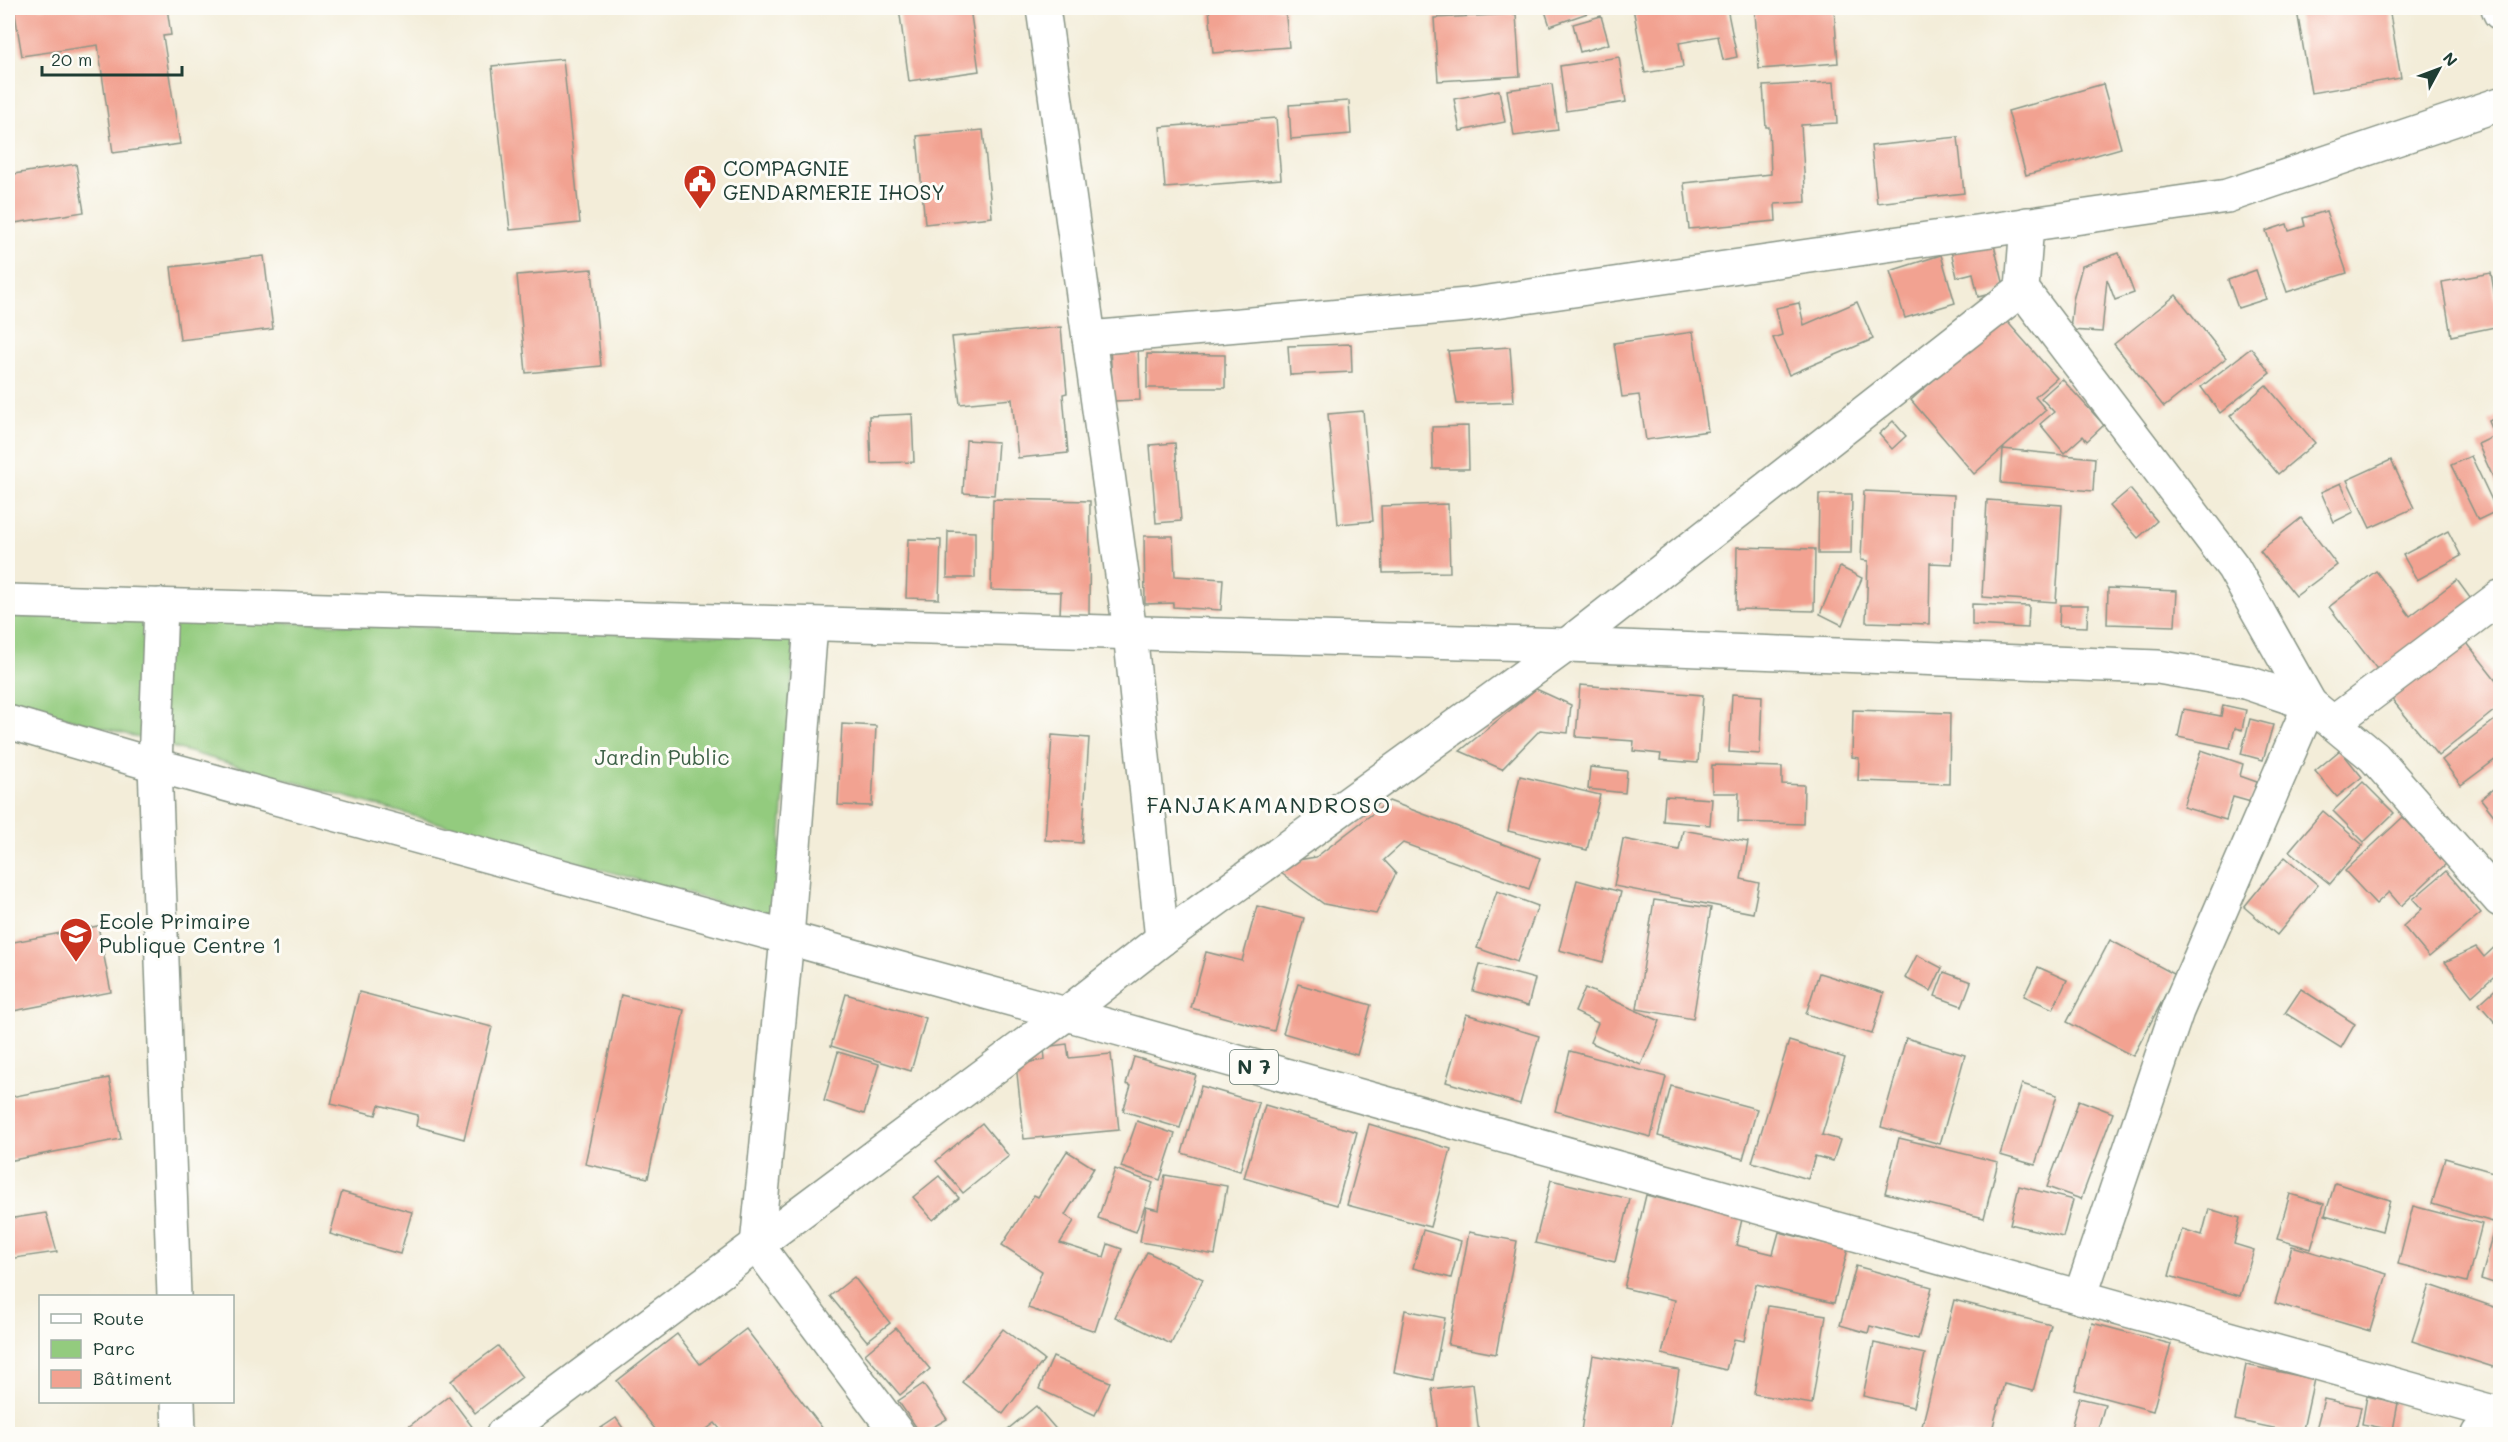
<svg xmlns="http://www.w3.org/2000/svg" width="2508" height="1442" font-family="Mali,sans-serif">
<rect width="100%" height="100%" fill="#fdfcf7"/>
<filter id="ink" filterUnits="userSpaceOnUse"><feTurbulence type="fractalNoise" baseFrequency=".0167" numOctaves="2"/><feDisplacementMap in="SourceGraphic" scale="12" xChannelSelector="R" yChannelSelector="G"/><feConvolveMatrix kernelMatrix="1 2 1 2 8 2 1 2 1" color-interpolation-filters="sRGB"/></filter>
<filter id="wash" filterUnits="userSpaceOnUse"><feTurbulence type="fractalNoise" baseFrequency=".008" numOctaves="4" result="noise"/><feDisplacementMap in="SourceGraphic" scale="24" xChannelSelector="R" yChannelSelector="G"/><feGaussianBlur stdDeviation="1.35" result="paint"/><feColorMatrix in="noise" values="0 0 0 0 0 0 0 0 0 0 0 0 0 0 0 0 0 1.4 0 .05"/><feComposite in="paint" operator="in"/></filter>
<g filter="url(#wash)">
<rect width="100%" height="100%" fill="#f3edd9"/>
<path fill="#93cb7e" stroke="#598459" stroke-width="1.5" d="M8,614L795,638L775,919L119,732L8,703Z"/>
<g id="blocks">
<g fill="#f2a291">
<path d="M14,8H167L171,35L163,36L180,144L113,153L98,45L22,56Z"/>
<path d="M899,8H970L979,71L909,81Z"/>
<path d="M1209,8H1285L1289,47L1213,53Z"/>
<path d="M1544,8H1602L1550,26Z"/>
<path d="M1633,8H1727L1737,57L1723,60L1718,36L1679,43L1683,67L1645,73Z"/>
<path d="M1834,8L1838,63L1759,69L1755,12Z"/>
<path d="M2320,8H2389L2401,78L2311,93L2297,11Z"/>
<path d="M1516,14L1520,76L1438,81L1434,18Z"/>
<path d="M1601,16L1609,44L1580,52L1573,24Z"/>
<path d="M1619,57L1626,102L1566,111L1560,66Z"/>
<path d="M563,59L580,223L510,230L492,66Z"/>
<path d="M1834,82L1837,123L1801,125L1806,202L1775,204L1776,221L1689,229L1684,183L1771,174L1769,127H1766L1763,86Z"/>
<path d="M1552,84L1558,130L1514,136L1507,90Z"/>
<path d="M2103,84L2121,148L2026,175L2008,111Z"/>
<path d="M1499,90L1505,122L1460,131L1454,99Z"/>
<path d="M1349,101L1351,134L1291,139L1289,105Z"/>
<path d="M1276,118L1281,179L1165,188L1160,127Z"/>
<path d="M983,130L992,217L925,224L917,136Z"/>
<path d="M1958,137L1964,193L1877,203L1871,146Z"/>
<path d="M76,164L84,212L8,224V175Z"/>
<path d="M2326,211L2347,273L2287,292L2266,231L2287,224L2289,231L2305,226L2303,218Z"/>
<path d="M1993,241L2005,290L1978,297L1973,273L1957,277L1951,251Z"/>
<path d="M2119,253L2134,293L2115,300L2107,279L2102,332L2070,330L2073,300L2082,266Z"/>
<path d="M1941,255L1955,303L1905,318L1890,271Z"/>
<path d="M264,256L273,329L180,340L171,267Z"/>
<path d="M592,269L601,366L526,373L517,275Z"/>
<path d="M2256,270L2266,299L2238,308L2228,280Z"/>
<path d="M2491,273L2500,326L2451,336L2442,282Z"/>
<path d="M2176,295L2226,358L2164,407L2114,344Z"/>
<path d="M1857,302L1873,339L1789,375L1773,338L1782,335L1776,308L1799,303L1804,325Z"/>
<path d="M2004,318L2057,378L2035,397L2046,410L1974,474L1911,400Z"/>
<path d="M1061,327L1067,393L1063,394L1068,453L1018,458L1012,399L960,404L952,337Z"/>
<path d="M1693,332L1708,431L1646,440L1639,395L1622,397L1614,343Z"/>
<path d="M1351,344L1352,372L1290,375L1288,346Z"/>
<path d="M1138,346L1140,400L1113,401L1110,347Z"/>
<path d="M1510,347L1514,402L1457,404L1448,351Z"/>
<path d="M2251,348L2270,373L2220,413L2201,387Z"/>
<path d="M1147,354L1225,355V388H1147Z"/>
<path d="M2062,379L2104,425L2087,441L2083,436L2064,453L2040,424L2054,412L2041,398Z"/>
<path d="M2266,385L2315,443L2278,474L2230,416Z"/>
<path d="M1363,411L1373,521L1338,524L1328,414Z"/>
<path d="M912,414L914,462L871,463L869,416Z"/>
<path d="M2500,415V485L2497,486L2478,444L2495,436L2489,421Z"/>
<path d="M1893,421L1906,436L1892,449L1879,434Z"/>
<path d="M1468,426L1469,469H1433L1432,427Z"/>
<path d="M966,440L998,442L994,495L963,493Z"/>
<path d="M1175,443L1181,521L1156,523L1150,445Z"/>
<path d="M2003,449L2095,458L2093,491L2001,483Z"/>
<path d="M2471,456L2497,511L2478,520L2451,465Z"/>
<path d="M2391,460L2414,508L2370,528L2347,480Z"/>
<path d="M2341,483L2354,512L2334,522L2321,492Z"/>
<path d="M2130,489L2157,521L2138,538L2110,506Z"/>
<path d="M1864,491L1954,495L1952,564L1930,563L1929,624L1866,622L1868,561L1861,560Z"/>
<path d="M1819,494H1852L1851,554H1818Z"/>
<path d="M993,499L1090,501L1089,615H1060L1061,592L991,590Z"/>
<path d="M1987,500L2062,505L2056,602L1982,597Z"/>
<path d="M1448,504L1450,572L1383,573L1381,506Z"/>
<path d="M2301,518L2337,565L2296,596L2260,551Z"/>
<path d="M948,531L975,532V578H947Z"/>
<path d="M2448,531L2461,556L2417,580L2403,555Z"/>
<path d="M1144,536H1173L1175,576L1223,579L1221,610L1173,607V603L1145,604Z"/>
<path d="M908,539L941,540L939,599L906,598Z"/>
<path d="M1737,547L1815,549L1814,611L1736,609Z"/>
<path d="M1840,567L1862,578L1842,625L1820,614Z"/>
<path d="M2376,571L2410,616L2457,580L2476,606L2383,677L2329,607Z"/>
<path d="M2108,588L2177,591L2175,626L2107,624Z"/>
<path d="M1972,604L2029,606L2028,628L1972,625Z"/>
<path d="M2060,605H2088L2087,627L2059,626Z"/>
<path d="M2460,634L2500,685V706L2438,756L2386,692Z"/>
<path d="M1580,685L1703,695L1698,763L1660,760L1661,754L1633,751L1634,741L1576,737Z"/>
<path d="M1536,689L1571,705L1568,733L1540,730L1502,769L1460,751Z"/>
<path d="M1732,694L1762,696L1760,754L1729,752Z"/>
<path d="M2223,705L2246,710L2242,730L2235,728L2230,748L2178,737L2184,709L2221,716Z"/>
<path d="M1853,710L1950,713L1949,784L1858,781L1859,758L1852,757Z"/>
<path d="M2500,716V756L2461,785L2442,760Z"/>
<path d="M2250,719L2273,725L2263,760L2241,754Z"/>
<path d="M842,724L876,726L872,806L838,805Z"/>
<path d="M1052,735L1089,738L1082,843L1045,840Z"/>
<path d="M2201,750L2243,764L2240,776L2257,782L2251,802L2233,797L2226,820L2183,807Z"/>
<path d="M2340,750L2362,777L2337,797L2315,771Z"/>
<path d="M1712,765L1782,767V784L1804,785L1803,824L1738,822L1739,793H1712Z"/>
<path d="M1590,767L1627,771L1625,793L1588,789Z"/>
<path d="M1520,776L1600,795L1587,850L1508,831Z"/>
<path d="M2363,782L2394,813L2364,842L2333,811Z"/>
<path d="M2500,783V823L2481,799Z"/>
<path d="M1665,796L1712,799L1710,825L1663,821Z"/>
<path d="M1389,801L1540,858L1529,889L1403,843L1384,860L1396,873L1376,914L1324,904L1281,873L1298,860L1316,857Z"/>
<path d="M2323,811L2363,845L2330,884L2289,851Z"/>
<path d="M2403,817L2446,864L2401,906L2389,892L2376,904L2345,871Z"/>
<path d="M1683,830L1748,842L1741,879L1759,883L1753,913L1614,886L1623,839L1679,850Z"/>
<path d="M2285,857L2318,885L2277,935L2244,907Z"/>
<path d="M2446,871L2481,913L2429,957L2403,926L2422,909L2413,899Z"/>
<path d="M1577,880L1621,892L1603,962L1559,950Z"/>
<path d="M1497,891L1538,906L1517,962L1477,948Z"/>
<path d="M1654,900L1711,908L1693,1019L1637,1009Z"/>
<path d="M1257,906L1304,918L1274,1031L1191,1008L1206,952L1242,961Z"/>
<path d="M98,926L111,992L8,1012V943Z"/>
<path d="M2110,940L2176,975L2133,1056L2067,1022Z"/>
<path d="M2500,942V971L2472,996L2445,962L2476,947L2484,957Z"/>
<path d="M1917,955L1942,968L1931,991L1905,978Z"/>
<path d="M1480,964L1535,979L1528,1006L1473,991Z"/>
<path d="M2038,967L2067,980L2053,1009L2024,996Z"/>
<path d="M1944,972L1971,982L1962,1006L1935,996Z"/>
<path d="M1819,973L1884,993L1872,1034L1806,1014Z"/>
<path d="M1298,984L1371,1005L1357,1055L1283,1033Z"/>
<path d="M2500,985V1028L2479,1004Z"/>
<path d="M1585,988L1660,1021L1641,1065L1590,1042L1598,1023L1575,1012Z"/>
<path d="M2301,989L2355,1024L2341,1048L2285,1013Z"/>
<path d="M359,992L492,1027L464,1139L416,1126L418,1115L379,1105L376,1115L331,1104Z"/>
<path d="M846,994L926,1018L911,1071L831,1046Z"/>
<path d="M621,995L684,1010L648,1178L585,1164Z"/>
<path d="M1466,1014L1539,1036L1520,1104L1446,1082Z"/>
<path d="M1906,1038L1965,1055L1940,1144L1881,1127Z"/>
<path d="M1789,1041L1845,1058L1822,1135L1840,1140L1833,1161L1815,1156L1808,1179L1752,1162Z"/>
<path d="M1067,1044L1069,1058L1111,1054L1119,1130L1024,1139L1016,1064L1045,1060L1044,1047Z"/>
<path d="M1570,1051L1666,1077L1651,1137L1555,1111Z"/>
<path d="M838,1052L879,1064L864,1114L824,1101Z"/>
<path d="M1134,1057L1196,1075L1180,1128L1123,1111L1131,1086L1126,1084Z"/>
<path d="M109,1078L121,1139L8,1161V1086L11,1097Z"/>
<path d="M2022,1084L2057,1095L2035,1165L2000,1155Z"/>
<path d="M1201,1086L1259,1103L1240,1171L1182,1153Z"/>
<path d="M1671,1086L1757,1109L1743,1159L1658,1136Z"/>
<path d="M2079,1100L2113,1113L2081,1199L2047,1187Z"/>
<path d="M1265,1105L1357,1132L1337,1205L1244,1178Z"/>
<path d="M1137,1121L1175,1134L1160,1180L1121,1167Z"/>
<path d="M982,1123L1009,1156L963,1193L936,1161Z"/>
<path d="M1369,1124L1451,1149L1430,1227L1347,1205Z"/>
<path d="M1899,1138L1998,1162L1984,1218L1885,1193Z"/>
<path d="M1067,1151L1094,1168L1065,1215L1074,1221L1060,1243L1104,1257L1108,1244L1122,1249L1095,1331L1028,1308L1042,1271L1002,1245L1034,1195L1038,1197Z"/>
<path d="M2445,1158L2500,1174V1194L2493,1222L2432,1204Z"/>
<path d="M1115,1169L1153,1183L1136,1232L1098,1218Z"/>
<path d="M1165,1175L1227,1186L1215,1255L1140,1242L1146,1207L1159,1210Z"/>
<path d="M939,1176L959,1198L933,1220L913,1197Z"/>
<path d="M1551,1180L1630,1199L1615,1262L1535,1243Z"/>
<path d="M2335,1183L2390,1200L2382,1231L2325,1215Z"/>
<path d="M2019,1186L2073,1200L2063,1237L2010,1224Z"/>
<path d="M342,1192L412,1212L400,1254L330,1234Z"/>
<path d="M2290,1194L2324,1204L2311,1249L2277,1239Z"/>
<path d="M1646,1195L1742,1219L1736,1245L1773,1254L1779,1232L1848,1249L1834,1303L1756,1284L1744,1341L1734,1339L1726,1370L1662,1354L1675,1300L1624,1288Z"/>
<path d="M2413,1206L2482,1224L2467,1282L2398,1264Z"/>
<path d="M2209,1209L2240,1218L2234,1244L2254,1250L2240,1296L2169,1276L2182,1229L2202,1235Z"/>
<path d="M2500,1211V1285L2481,1279Z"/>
<path d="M46,1213L57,1252L8,1259V1219Z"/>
<path d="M1423,1230L1461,1241L1451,1278L1413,1268Z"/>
<path d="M1469,1232L1517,1241L1496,1354L1448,1345Z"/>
<path d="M2292,1246L2387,1274L2370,1331L2275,1303Z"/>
<path d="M1147,1252L1203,1279L1171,1344L1115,1317Z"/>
<path d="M1856,1266L1932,1287L1918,1339L1870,1326L1868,1333L1840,1325Z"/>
<path d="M854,1277L890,1323L867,1341L830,1296Z"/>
<path d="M2430,1285L2500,1309V1345L2493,1367L2412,1341Z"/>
<path d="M1954,1300L2051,1325L2033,1391L2004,1384L1991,1434H1920Z"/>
<path d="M1768,1306L1826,1315L1812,1404L1754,1394Z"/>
<path d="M1405,1310L1445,1318L1433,1380L1394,1372Z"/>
<path d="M2092,1323L2171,1344L2153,1411L2075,1390Z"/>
<path d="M896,1328L930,1369L900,1395L865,1354Z"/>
<path d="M746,1329L827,1434H724L715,1423L700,1434H659L617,1381L677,1334L700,1364Z"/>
<path d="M1003,1329L1044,1360L1003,1414L962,1382Z"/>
<path d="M1874,1343L1925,1354L1913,1407L1863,1396Z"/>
<path d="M498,1346L522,1377L475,1413L451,1381Z"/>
<path d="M1593,1355L1679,1370L1669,1434H1605L1581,1431Z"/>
<path d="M1053,1357L1110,1382L1095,1415L1039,1389Z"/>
<path d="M2246,1365L2314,1379L2302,1434L2235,1420Z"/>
<path d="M923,1384L947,1419L921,1434L898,1401Z"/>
<path d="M1473,1384L1479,1434H1438L1432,1389Z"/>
<path d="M449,1396L474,1429L467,1434H399Z"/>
<path d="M2367,1396L2398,1403L2393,1430L2362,1424Z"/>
<path d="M2079,1398L2105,1404L2097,1434L2070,1432Z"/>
<path d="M2324,1399L2361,1407L2355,1434L2316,1429Z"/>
<path d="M1036,1406L1060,1434H1002Z"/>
<path d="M616,1418L627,1434H592Z"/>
</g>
</g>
</g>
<g filter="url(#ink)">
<use href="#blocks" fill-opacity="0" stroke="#899586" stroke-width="1.5"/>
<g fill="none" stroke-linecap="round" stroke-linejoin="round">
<g stroke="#899586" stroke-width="36">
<g id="minor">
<path d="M1043,8L1130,632L1162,939"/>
<path d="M2498,8L2500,13"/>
<path d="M2027,224L2022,289L2233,567L2310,704L2177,1011L2080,1297"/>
<path d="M1089,338L1468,305L2227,196L2500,104"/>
<path d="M161,605L155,765L174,1296"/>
<path d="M811,624L787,938L757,1245L898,1434"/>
<path d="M2333,723L2500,597"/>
<path d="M178,1402L179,1434"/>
<path d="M503,1434L1066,1014L1162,939L1567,645L2022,289"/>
<path d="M2478,1434L2500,1429"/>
</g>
</g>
<g stroke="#899586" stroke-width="36">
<g id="major">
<path d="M8,601L1567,645L2158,667L2245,682L2310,704L2374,757L2500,900"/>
<path d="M8,722L155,765L1066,1014L2500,1414"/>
</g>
</g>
<use href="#minor" stroke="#fff" stroke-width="33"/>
<use href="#major" stroke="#fff" stroke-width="33"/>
</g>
</g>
<defs>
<g id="civic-pin" transform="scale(1.725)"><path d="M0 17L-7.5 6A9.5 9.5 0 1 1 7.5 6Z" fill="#c8321e" stroke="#fdfcf7"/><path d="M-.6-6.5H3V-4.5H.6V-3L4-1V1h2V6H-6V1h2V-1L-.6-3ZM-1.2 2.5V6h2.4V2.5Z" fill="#fff"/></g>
<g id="school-pin" transform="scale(1.725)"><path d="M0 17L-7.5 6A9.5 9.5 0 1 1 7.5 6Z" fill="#c8321e" stroke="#fdfcf7"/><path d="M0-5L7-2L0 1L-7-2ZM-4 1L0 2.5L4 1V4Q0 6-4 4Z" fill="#fff"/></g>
</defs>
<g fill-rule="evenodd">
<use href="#civic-pin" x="700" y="181"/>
<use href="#school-pin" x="76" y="934"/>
</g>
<g text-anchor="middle" stroke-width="6" stroke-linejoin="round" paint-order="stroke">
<rect fill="#fdfcf7" stroke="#62766e" stroke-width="1.5" x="1230" y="1050" width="48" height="34" rx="4.5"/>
<g font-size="20" font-weight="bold" fill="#1f3d34">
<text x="1254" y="1074">N 7</text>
</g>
<g font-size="21" fill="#1f3d34" stroke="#fdfcf7" text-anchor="start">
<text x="723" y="176">COMPAGNIE<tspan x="723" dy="24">GENDARMERIE IHOSY</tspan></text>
<text x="99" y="929">Ecole Primaire<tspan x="99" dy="24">Publique Centre 1</tspan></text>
</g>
<g font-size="21" fill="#3c6046" stroke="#fdfcf7">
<text x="662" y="765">Jardin Public</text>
</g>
<g font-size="22" letter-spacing="1.5" fill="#1f3d34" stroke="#fdfcf7">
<text x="1269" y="813">FANJAKAMANDROSO</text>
</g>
</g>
<rect width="2508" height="1442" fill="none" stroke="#fdfcf7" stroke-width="30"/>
<rect x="39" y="1295" width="195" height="108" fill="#fdfcf7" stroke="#a4b0a9" stroke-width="1.5"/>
<rect x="51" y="1314" width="30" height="9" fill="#ffffff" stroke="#a4b0a9" stroke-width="1.5"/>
<text x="93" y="1325" font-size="18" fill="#1f3d34">Route</text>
<rect x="51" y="1340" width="30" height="18" fill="#93cb7e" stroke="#a4b0a9" stroke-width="1.5"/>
<text x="93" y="1355" font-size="18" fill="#1f3d34">Parc</text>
<rect x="51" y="1370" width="30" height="18" fill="#f2a291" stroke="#a4b0a9" stroke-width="1.5"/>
<text x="93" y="1385" font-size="18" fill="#1f3d34">Bâtiment</text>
<g transform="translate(2439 69) rotate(49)" stroke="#fdfcf7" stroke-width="4.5" paint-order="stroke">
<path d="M0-4.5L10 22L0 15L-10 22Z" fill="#1f3d34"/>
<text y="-9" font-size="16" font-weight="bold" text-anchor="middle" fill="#1f3d34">N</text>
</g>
<path d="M42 66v9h140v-9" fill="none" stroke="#1f3d34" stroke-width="3"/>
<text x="51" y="66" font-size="18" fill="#1f3d34" stroke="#fdfcf7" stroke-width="4.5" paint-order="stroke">20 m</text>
</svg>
